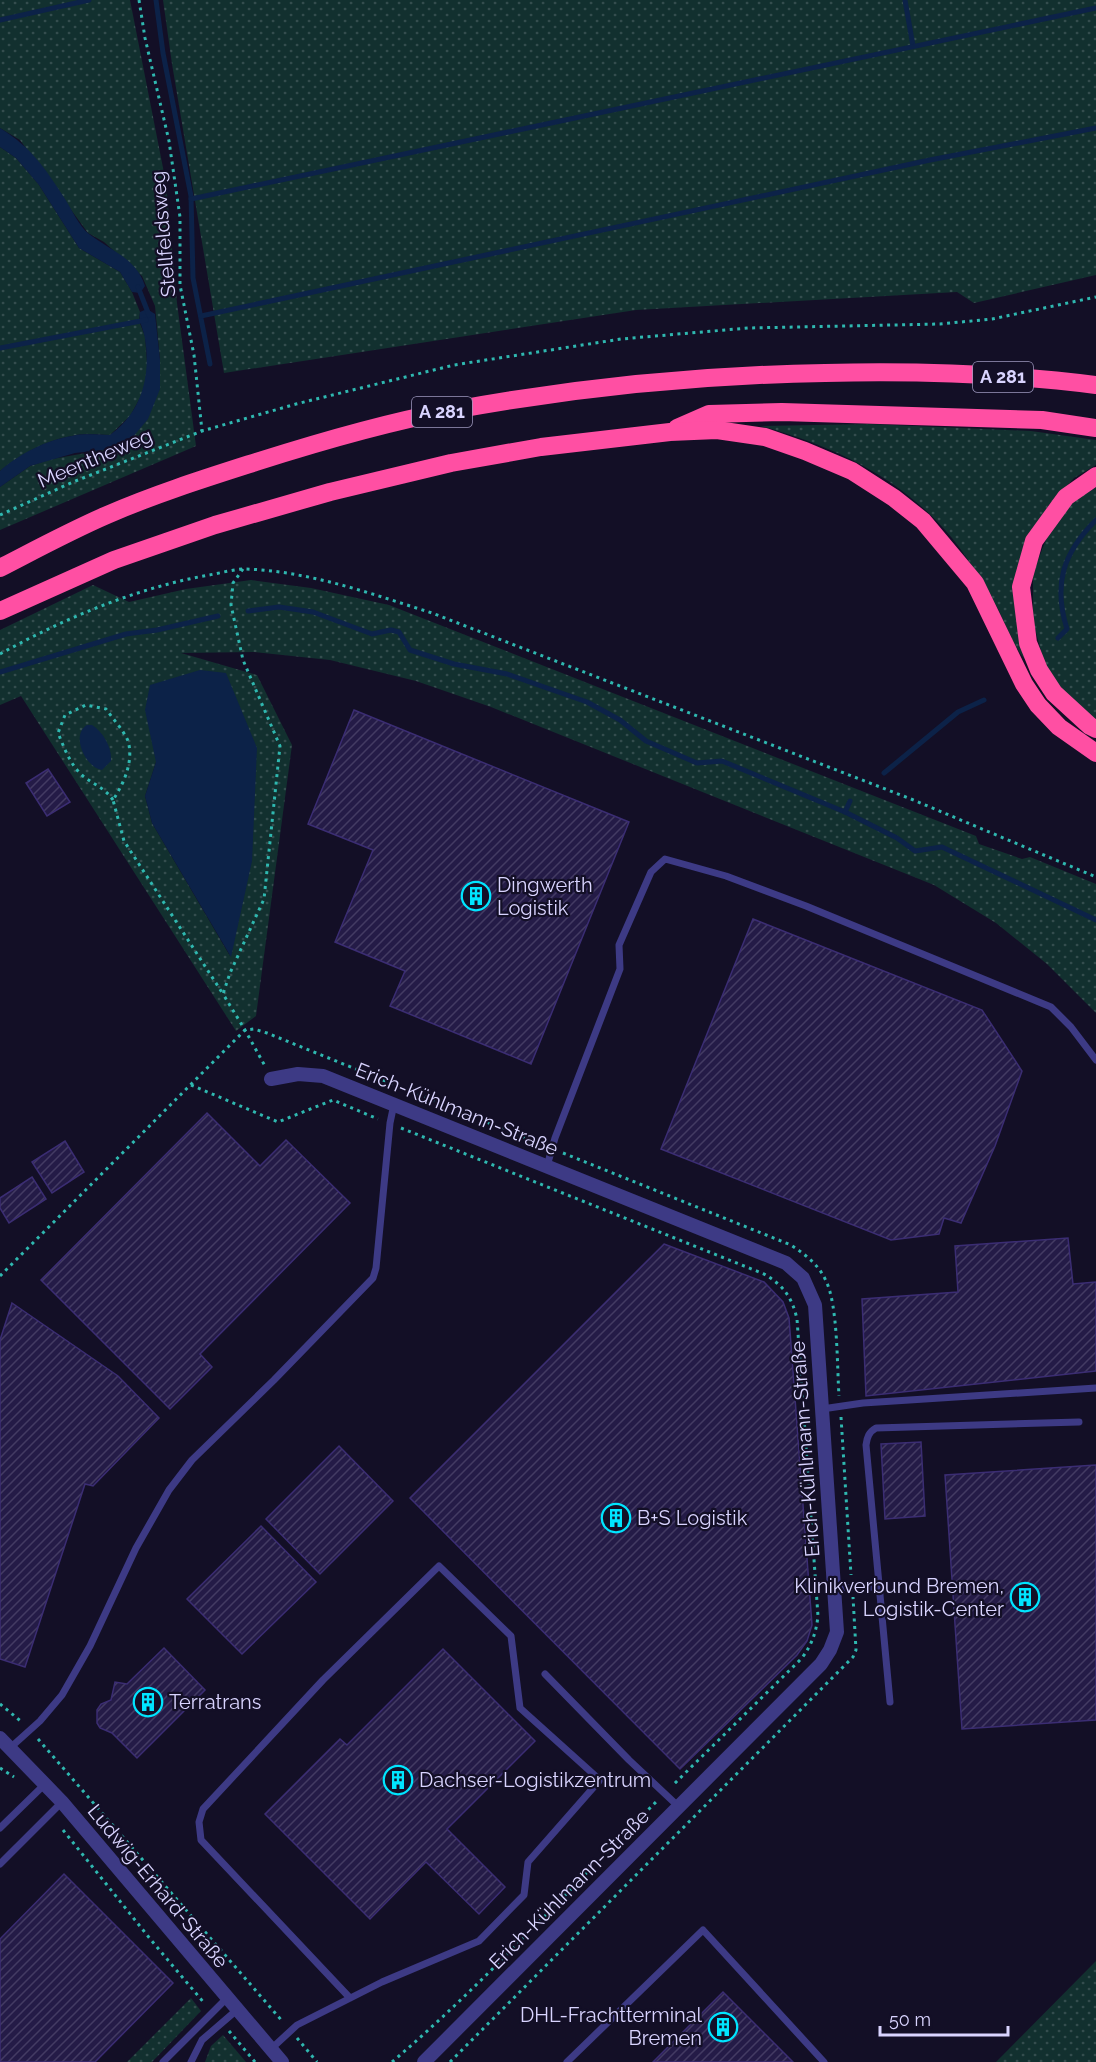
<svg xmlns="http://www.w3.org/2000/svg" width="1096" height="2062" font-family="Raleway,sans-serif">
<defs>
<pattern id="grass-dots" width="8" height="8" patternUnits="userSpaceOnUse" patternTransform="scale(1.5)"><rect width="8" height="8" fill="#12302f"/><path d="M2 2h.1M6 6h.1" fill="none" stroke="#344d4e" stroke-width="1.8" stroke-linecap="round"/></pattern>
<pattern id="building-hatch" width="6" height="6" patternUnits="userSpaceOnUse" patternTransform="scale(1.5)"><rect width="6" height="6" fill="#241b47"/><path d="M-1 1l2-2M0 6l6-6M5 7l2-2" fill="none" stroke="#433b63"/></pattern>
</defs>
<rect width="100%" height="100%" fill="#130f26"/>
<g fill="url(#grass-dots)" fill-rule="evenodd">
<path d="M0,0H130L166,183L177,303L196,446L0,530V487L30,466L52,459L103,450L132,438L160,388V360L155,306L142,276L104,242L88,233L20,140L0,128Z"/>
<path d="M163,0H1096V275L974,303L957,292L636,310L224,373L172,64Z"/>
<path d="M0,147L16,158L39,185L79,248L120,272L132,292L140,312L139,321L145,336L148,374L141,396L130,416L110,435C97,435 84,433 72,436C46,440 20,455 0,471Z"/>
<path d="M869,424L1031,431L1096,440V465L1074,478L1048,506L1027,544L1026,660C1016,652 1005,623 998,609C991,597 984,585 977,574C929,492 849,450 761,426Z"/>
<path d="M1096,483V722L1074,706L1045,666L1033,621V573L1051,527L1081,492Z"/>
<path d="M251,580L311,588L389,605L976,836L979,844L1022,859L1030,857L1096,884V1013L1047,964L996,923L934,885L491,707L416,681L330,660L254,652L181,653L257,675L292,745L256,1016L236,1031L21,696L0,705V630L93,585L129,602L186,589ZM156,762L230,956L152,823L145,796Z"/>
<path d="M1096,1961V2062H996Z"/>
<path d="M191,1998L201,2011L152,2062H127Z"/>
<path d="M223,2035L246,2062H205L211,2046Z"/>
</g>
<g fill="#0c2248">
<path d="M0,128C32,148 45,168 65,199C72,210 79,226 89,234C110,250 137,259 145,286L140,293L132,292L120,272L79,248L39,185L16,158L0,147Z"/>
<path d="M147,309L155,314L160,360V389L148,419L132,438L103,450L75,453L30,466L0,487V471C19,454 46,440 72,436C84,433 97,435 110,435C142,412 151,376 145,339C144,329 138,322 140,312Z"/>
<path d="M200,670L226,673L257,748L252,861L231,957L152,823L145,796L156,762L145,710L150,685Z"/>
<path d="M87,725H92C103,732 112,747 111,761L102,770C86,768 70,735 87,725Z"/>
</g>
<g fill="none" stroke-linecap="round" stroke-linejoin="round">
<g stroke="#0c2248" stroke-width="5">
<path d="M156,0L163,53L191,196L193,278L210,364"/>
<path d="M905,0L913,46"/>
<path d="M0,20L89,0"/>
<path d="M191,199L1096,8"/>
<path d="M138,287L149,315"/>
<path d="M201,316L930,160L1096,128"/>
<path d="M0,348L146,320"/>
<path d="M248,611L279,607L313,612L372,634L391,630L399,632L410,650L454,664L507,674L587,702L620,720L646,741L697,763L722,761L845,812L897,838L915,851L942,847L1096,920"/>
<path d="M1058,638L1067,629C1053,584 1063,553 1096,520"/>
<path d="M0,672L126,634L157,630L218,616"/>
<path d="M884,773L958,712L984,700"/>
<path d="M845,812L850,801"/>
</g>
</g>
<g fill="url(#building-hatch)" stroke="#3b2d73" stroke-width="1.5">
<path d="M354,710L629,822L531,1064L390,1006L405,971L335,942L373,850L308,824Z"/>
<path d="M48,769L70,802L47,816L26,783Z"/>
<path d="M753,919L982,1010L1022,1071L995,1146L961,1223L944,1218L939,1234L891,1240L661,1149Z"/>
<path d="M207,1113L260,1166L286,1140L350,1203L200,1354L212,1367L170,1409L41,1280Z"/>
<path d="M65,1141L84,1172L52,1193L32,1162Z"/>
<path d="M32,1177L46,1199L9,1223L0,1208V1198Z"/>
<path d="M1068,1238L1073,1284L1096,1282V1371L866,1396L862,1299L958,1292L955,1246Z"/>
<path d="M664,1244L764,1282L783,1302L789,1318L812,1625L807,1641L797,1655L680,1769L410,1498Z"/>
<path d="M12,1303L118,1376L159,1418L93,1486L85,1484L25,1667L0,1659V1340Z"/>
<path d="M921,1442L925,1516L885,1519L881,1444Z"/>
<path d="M339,1446L393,1501L320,1574L266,1519Z"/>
<path d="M1096,1465V1720L962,1729L945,1475Z"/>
<path d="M261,1526L316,1582L242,1654L187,1599Z"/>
<path d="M164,1648L205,1690L137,1758L112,1733L100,1728L97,1723V1710L101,1704L111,1700L115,1682L127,1684Z"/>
<path d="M443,1649L535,1741L447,1829L505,1887L479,1914L426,1862L370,1919L265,1814L340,1739L347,1745Z"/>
<path d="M64,1874L173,1983L95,2062H0V1939Z"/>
<path d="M723,1992L793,2062H653Z"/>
</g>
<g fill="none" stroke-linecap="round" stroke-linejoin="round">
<g stroke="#2fb8b0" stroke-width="3" stroke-dasharray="3 4.5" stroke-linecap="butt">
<path d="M139,0L145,38L169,141L180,217V285L194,355L202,431"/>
<path d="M0,515L73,482L202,431L296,404L454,365L621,339L748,328L940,324L992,319L1096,297"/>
<path d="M243,569L233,583L231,605L243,660L280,746L264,899L230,973L223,994L245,1030L265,1066"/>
<path d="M0,654C65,618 136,588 209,575C221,573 234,569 245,569C309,571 372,594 432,613L911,799L1096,877"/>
<path d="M113,800C104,787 94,785 83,776C70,765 64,747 58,733L65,715L86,705L106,709C113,719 124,731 128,741C134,761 124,783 113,800L124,841L223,994"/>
<path d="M191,1085L278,1122L333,1100L378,1119"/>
<path d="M401,1128L764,1274C783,1285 792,1297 797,1319L818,1616C816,1633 812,1644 802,1658L673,1785"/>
<path d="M563,1153L791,1245C806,1255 819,1265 826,1281C838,1305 837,1367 839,1396"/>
<path d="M0,1276L245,1030L254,1029L267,1033L543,1145"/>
<path d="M841,1417L851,1575"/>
<path d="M0,1704L23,1723"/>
<path d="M38,1739L283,2022"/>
<path d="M0,1768L14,1777"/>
<path d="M63,1830L151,1940L205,2004"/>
<path d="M229,2031L255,2062"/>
<path d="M297,2038L317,2062"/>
<path d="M392,2062C487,1981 570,1888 658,1800"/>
<path d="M450,2062L853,1657L856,1650L853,1597"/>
</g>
<g stroke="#3d3a85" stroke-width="7">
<path d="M547,1166L555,1138L620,969L619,945L651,872L665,859L726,876L806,906L1051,1007L1071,1027L1096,1060"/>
<path d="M822,1409L863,1403L1096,1388"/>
<path d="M833,1588L878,1587"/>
<path d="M545,1674L629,1760L679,1807"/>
<path d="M890,1702L866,1445C867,1437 869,1432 876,1428L1079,1422"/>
<path d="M10,1748L40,1721L62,1695L90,1646L136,1548L169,1490L192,1460L274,1380L373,1278L376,1268L390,1123L394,1104"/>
<path d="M0,1828L45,1784"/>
<path d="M0,1864L62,1802"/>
<path d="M271,2049L297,2025L382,1982L479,1941L524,1895L528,1862L600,1780L520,1708L511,1636L439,1566L323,1680L203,1809L199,1822L201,1840L350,1998"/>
<path d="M163,2062L227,1998"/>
<path d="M191,2062L202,2040L238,2009"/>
<path d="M567,2062L703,1930L824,2062"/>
</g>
<g stroke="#3d3a85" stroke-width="14">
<path d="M271,1079L298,1074L323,1076L786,1263L803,1278L815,1305L837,1632L830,1650L821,1664L424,2062"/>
<path d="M0,1738L62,1802L282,2062"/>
</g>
<g stroke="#ff4fa3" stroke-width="18">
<path d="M677,428L709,414L782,412L1042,420L1096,428"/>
<path d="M1096,476L1066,497L1034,541L1021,587L1028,643L1039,670L1054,693L1090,726L1096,729"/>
<path d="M0,568C35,550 70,531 107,515C155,494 206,478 256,462C319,442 383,423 448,411C572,388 698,375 825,373C915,371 1006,373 1096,385"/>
<path d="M0,611L114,560L215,525L330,492L451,463L541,447L670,432L717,430L765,437L805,451L852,471L894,498L923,521L975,583L1024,684L1038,705L1059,727L1096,753"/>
</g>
</g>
<defs>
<g id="building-ring" transform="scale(1.5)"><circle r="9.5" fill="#130f26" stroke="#00e5ff" stroke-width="1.5"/><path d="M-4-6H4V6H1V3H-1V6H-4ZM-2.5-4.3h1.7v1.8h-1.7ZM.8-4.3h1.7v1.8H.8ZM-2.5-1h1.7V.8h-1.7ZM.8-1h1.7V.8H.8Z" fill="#00e5ff"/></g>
</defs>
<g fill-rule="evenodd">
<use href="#building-ring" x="476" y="896"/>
<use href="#building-ring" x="616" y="1518"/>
<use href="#building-ring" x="1025" y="1597"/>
<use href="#building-ring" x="148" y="1702"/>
<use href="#building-ring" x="398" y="1780"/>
<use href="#building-ring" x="723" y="2027"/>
</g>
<g text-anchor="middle" stroke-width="4.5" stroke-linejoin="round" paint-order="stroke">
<g fill="#130f26" stroke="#9e99be" stroke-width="1.5">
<rect x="973" y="362" width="60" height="30" rx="4.5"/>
<rect x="412" y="397" width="60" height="30" rx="4.5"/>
</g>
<g font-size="18" font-weight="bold" fill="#d9d4ff">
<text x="1003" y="383">A 281</text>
<text x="442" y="418">A 281</text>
</g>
<g font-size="20" fill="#d9d4ff" stroke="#130f26">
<text transform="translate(163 234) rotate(-95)" y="7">Stellfeldsweg</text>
<text transform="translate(95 458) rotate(-23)" y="7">Meentheweg</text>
<text transform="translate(457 1109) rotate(22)" y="7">Erich-Kühlmann-Straße</text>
<text transform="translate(805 1449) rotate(-94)" y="7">Erich-Kühlmann-Straße</text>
<text transform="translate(158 1886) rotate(50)" y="7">Ludwig-Erhard-Straße</text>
<text transform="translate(569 1889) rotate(-45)" y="7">Erich-Kühlmann-Straße</text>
</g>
<g font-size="20" fill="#d9d4ff" stroke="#130f26" text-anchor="start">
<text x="497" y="892">Dingwerth<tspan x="497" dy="23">Logistik</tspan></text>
<text x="637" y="1525">B+S Logistik</text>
<text x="1004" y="1593" text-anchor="end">Klinikverbund Bremen,<tspan x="1004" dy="23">Logistik-Center</tspan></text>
<text x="169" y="1709">Terratrans</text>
<text x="419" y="1787">Dachser-Logistikzentrum</text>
<text x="702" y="2022" text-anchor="end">DHL-Frachtterminal<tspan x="702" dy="23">Bremen</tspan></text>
</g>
</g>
<path d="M880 2026v9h128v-9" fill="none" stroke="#d9d4ff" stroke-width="3"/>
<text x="889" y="2026" font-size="18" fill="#d9d4ff" stroke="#130f26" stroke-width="4.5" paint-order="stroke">50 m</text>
</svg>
